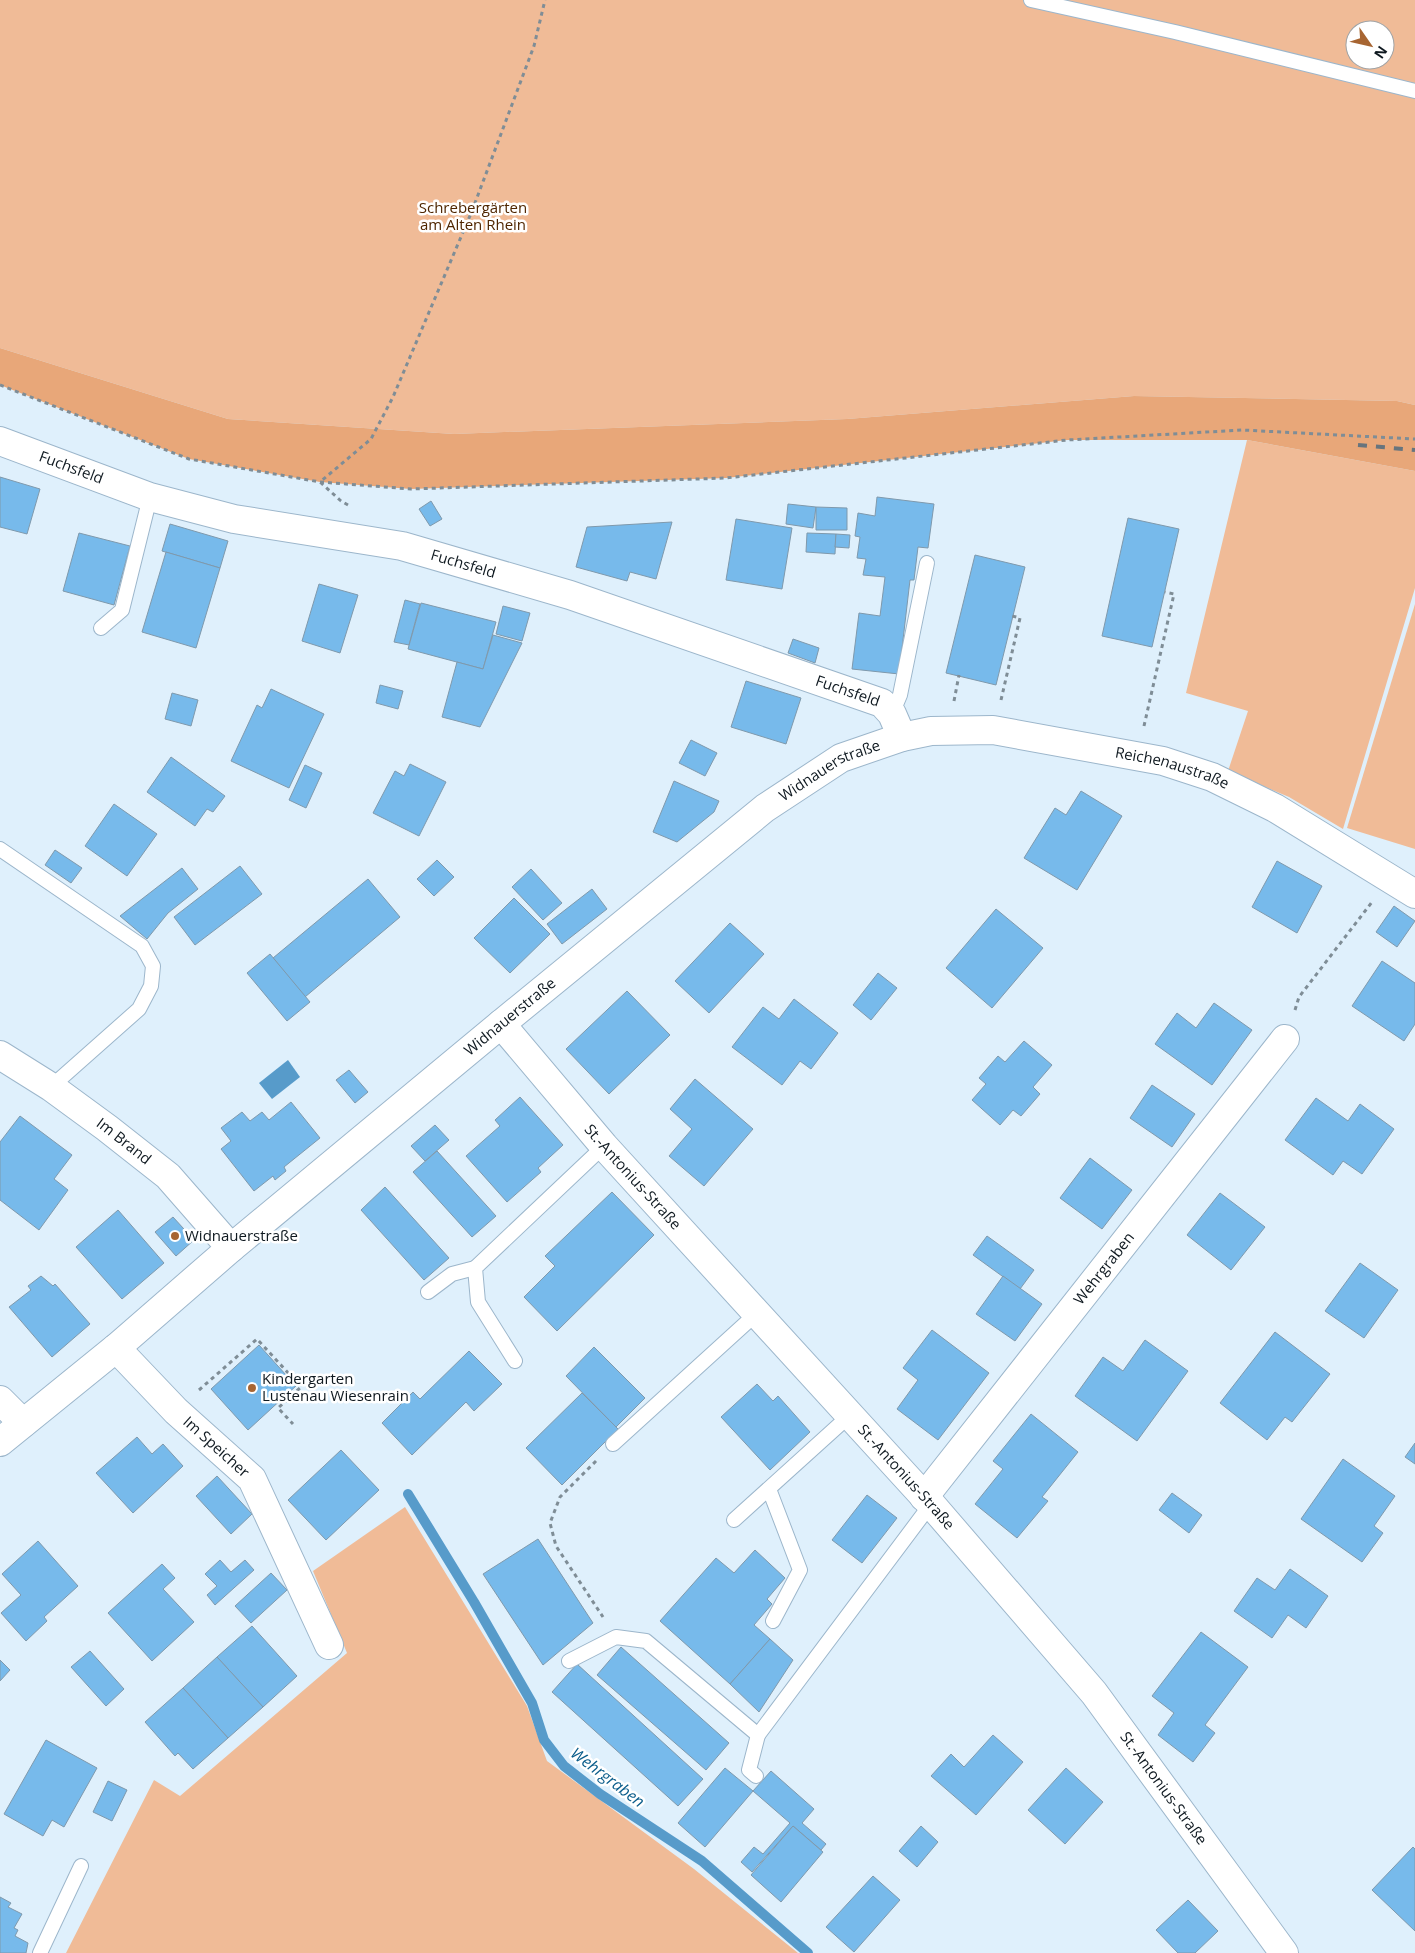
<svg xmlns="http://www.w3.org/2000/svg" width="1415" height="1953" font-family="'Open Sans',sans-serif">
<rect width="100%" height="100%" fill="#dff0fc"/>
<g fill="#f0bb97" fill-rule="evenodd">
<path d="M0,0H1415V405L1397,401L1134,396L847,419L454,434L228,419L0,348ZM1355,30H1385V60H1355Z"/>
<path d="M1247,440L1415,471V588L1343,829L1289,797L1228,771L1248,711L1186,693Z"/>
<path d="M1415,604V849L1347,828Z"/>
<path d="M405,1507L527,1706L547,1761L694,1869L798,1953H66L154,1780L180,1796L347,1653L313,1571Z"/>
</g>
<path fill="#e8a779" d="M0,348L228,419L454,434L847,419L1134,396L1397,401L1415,405V471L1247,440H1067L726,478L411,489L320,482L189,459L0,385Z"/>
<path fill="#579bca" d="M288,1060L300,1077L272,1099L259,1083Z"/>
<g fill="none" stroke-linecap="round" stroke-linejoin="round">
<path stroke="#579bca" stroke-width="10" d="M408,1494L474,1602L532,1703L544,1740L564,1766L600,1794L702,1861L808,1953"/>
</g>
<g fill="#77baeb" stroke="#7f99ac">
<path d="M0,477L40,489L27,534L0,527Z"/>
<path d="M877,497L934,504L928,548L918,547L914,580H910L899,674L852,669L859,613L880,616L885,577L863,575L866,559L857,558L860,537L855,536L858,513L875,516Z"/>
<path d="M431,501L442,519L430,526L419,509Z"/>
<path d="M788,504L816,507L813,528L786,524Z"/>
<path d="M816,507L847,508V530H816Z"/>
<path d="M1128,518L1179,529L1152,647L1102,636Z"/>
<path d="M736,519L792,528L782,589L726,580Z"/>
<path d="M672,522L656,579L630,572L627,581L576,567L587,527Z"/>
<path d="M170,524L228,541L220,568L162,551Z"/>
<path d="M79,533L130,546L114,605L63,591Z"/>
<path d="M807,533L836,534L835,554L806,552Z"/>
<path d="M836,534L850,535L849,548L835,547Z"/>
<path d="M166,552L220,568L196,648L142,632Z"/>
<path d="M975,555L1025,567L996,685L946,673Z"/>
<path d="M319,584L358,595L340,653L302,641Z"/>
<path d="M405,600L420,604L409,645L394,642Z"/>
<path d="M421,603L496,622L483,669L408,649Z"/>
<path d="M503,606L530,613L522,641L496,634Z"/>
<path d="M493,635L522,643L480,727L442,717L457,662L483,669Z"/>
<path d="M793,639L819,648L815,663L788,653Z"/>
<path d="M746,681L801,698L786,744L731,727Z"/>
<path d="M380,685L403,691L398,709L376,703Z"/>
<path d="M271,689L324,714L289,788L231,761L257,705L262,708Z"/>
<path d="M172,693L198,700L191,726L165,719Z"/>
<path d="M691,740L717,753L705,776L679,763Z"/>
<path d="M171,757L225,796L213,812L207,809L195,826L147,792Z"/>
<path d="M410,764L446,782L419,836L373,813L395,771L404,776Z"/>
<path d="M305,765L322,773L306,808L289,800Z"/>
<path d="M674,781L719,801L714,812L677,842L653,832Z"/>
<path d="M1081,791L1122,816L1077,890L1024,858L1055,808L1066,815Z"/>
<path d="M114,804L157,834L127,876L85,846Z"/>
<path d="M55,850L82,868L71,883L45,865Z"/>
<path d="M437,860L454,877L434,896L417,879Z"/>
<path d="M1277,861L1322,886L1297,933L1252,907Z"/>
<path d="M240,866L262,894L195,945L174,917Z"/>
<path d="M182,868L198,889L168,913L147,939L120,916Z"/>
<path d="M531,869L562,903L543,920L512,887Z"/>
<path d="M368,879L400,917L305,997L273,958Z"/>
<path d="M592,889L607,909L562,944L547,924Z"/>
<path d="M514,898L550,934L510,973L474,938Z"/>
<path d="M1394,906L1415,921L1397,947L1376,932Z"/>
<path d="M996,909L1043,948L992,1008L946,968Z"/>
<path d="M730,923L764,954L709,1013L675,981Z"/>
<path d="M270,954L310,1002L287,1021L247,973Z"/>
<path d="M1382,961L1415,983V1024L1404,1041L1352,1006Z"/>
<path d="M878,973L897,988L871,1020L853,1005Z"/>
<path d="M627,991L670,1035L609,1094L566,1049Z"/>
<path d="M794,999L838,1033L811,1069L800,1061L782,1085L732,1047L763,1007L779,1019Z"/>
<path d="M1214,1003L1252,1030L1212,1085L1155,1044L1177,1013L1196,1028Z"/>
<path d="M1024,1041L1052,1065L1033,1087L1040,1094L1021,1116L1013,1110L1000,1125L972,1100L986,1084L979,1078L998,1056L1005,1062Z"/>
<path d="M349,1070L368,1092L355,1103L336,1080Z"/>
<path d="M695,1079L753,1129L704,1186L669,1156L692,1129L670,1109Z"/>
<path d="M1152,1085L1195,1114L1172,1147L1130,1118Z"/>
<path d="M520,1097L563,1145L538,1168L541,1172L507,1202L466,1156L500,1126L495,1120Z"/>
<path d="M1316,1098L1348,1121L1360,1104L1394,1129L1362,1174L1343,1161L1333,1175L1285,1140Z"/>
<path d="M291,1102L320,1138L284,1167L286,1171L275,1180L273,1176L254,1191L221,1149L231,1141L221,1128L242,1112L250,1121L262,1112L269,1120Z"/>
<path d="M20,1116L72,1155L54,1179L68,1190L39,1230L0,1200V1142Z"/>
<path d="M435,1125L449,1140L425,1161L411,1146Z"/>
<path d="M437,1151L496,1216L472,1237L413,1172Z"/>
<path d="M1090,1158L1132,1190L1102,1229L1060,1198Z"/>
<path d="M385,1187L449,1258L424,1280L361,1210Z"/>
<path d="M612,1192L654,1235L557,1331L524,1297L555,1266L545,1256Z"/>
<path d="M1220,1193L1265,1227L1231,1270L1187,1235Z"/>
<path d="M118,1210L164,1263L122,1299L76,1247Z"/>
<path d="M173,1217L194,1240L176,1256L155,1232Z"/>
<path d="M987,1236L1034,1270L1020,1289L973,1255Z"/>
<path d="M1360,1263L1398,1290L1364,1338L1325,1311Z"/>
<path d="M41,1276L53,1286L55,1284L90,1324L52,1357L9,1307L31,1290L28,1286Z"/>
<path d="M1003,1276L1042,1304L1015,1341L976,1314Z"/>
<path d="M932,1330L989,1373L938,1440L897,1409L918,1380L903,1368Z"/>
<path d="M1275,1332L1330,1374L1292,1422L1285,1417L1267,1440L1220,1403Z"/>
<path d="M1145,1340L1188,1371L1137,1441L1075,1396L1103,1357L1123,1371Z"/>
<path d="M259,1345L296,1386L248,1430L211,1389Z"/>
<path d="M594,1347L645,1398L616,1427L566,1376Z"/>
<path d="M469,1351L502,1384L474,1411L466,1402L412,1455L382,1423L413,1392L420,1399Z"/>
<path d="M757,1384L773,1401L778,1396L810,1432L770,1470L721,1417Z"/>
<path d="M582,1393L618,1429L562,1485L526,1448Z"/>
<path d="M1031,1414L1078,1452L1042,1497L1048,1501L1017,1538L975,1504L1003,1469L993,1461Z"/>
<path d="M137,1437L152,1454L163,1444L183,1466L133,1513L96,1473Z"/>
<path d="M1415,1443V1464L1405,1457Z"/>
<path d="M341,1450L379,1490L326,1540L288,1500Z"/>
<path d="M1343,1459L1395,1496L1374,1526L1383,1533L1362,1562L1301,1519Z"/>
<path d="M217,1476L252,1514L231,1534L196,1496Z"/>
<path d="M1172,1493L1202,1515L1189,1533L1159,1510Z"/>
<path d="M867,1495L897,1518L862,1563L832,1540Z"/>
<path d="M538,1539L593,1623L543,1665L483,1574Z"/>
<path d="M38,1541L78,1586L44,1617L47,1621L26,1641L1,1613L21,1595L2,1574Z"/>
<path d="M755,1550L785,1578L767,1599L772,1604L754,1625L770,1639L730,1684L660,1621L716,1558L734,1573Z"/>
<path d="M220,1560L231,1572L245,1560L254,1570L215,1605L207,1595L217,1586L205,1574Z"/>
<path d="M162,1564L175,1578L163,1589L194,1622L152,1661L108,1613Z"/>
<path d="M1290,1569L1328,1596L1306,1628L1288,1615L1272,1638L1234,1611L1257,1578L1275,1590Z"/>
<path d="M271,1573L287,1590L251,1623L235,1606Z"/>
<path d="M252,1626L297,1676L263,1707L217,1657Z"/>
<path d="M1201,1632L1248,1667L1205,1725L1215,1733L1193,1762L1158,1735L1174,1713L1152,1696Z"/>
<path d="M770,1639L793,1660L759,1712L730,1684Z"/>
<path d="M621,1647L729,1743L706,1770L597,1675Z"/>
<path d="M90,1651L124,1689L106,1706L71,1667Z"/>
<path d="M217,1657L263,1707L228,1738L183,1688Z"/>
<path d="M0,1660L10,1670L0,1681Z"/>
<path d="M577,1664L703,1779L678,1806L552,1692Z"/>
<path d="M183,1688L228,1738L193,1769L178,1753L175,1756L145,1722Z"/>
<path d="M993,1735L1023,1762L976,1815L931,1776L951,1754L964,1767Z"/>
<path d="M46,1740L97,1768L64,1827L52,1820L43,1836L4,1814Z"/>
<path d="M725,1768L753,1791L705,1847L678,1823Z"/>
<path d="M1066,1768L1103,1802L1065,1844L1028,1810Z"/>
<path d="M771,1771L814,1809L802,1823L826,1844L821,1850L793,1826L752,1872L741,1862L754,1847L763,1854L790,1823L753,1791Z"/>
<path d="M108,1781L127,1790L112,1821L93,1812Z"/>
<path d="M793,1826L823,1852L781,1902L751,1875Z"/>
<path d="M921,1826L938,1842L917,1867L899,1851Z"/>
<path d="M1413,1847L1415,1849V1931L1372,1890Z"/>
<path d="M873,1876L900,1900L854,1952L826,1927Z"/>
<path d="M0,1897L11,1903L8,1907L22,1914L14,1928L18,1930L15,1936L28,1943L26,1953H0Z"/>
<path d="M1188,1900L1218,1931L1195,1953H1178L1156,1930Z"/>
</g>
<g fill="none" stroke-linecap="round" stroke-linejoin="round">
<g stroke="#9cb6cb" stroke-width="16">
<g id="lane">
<path d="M1031,0L1175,32L1415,91"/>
<path d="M101,628L122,610L150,497"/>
<path d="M892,714L900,695L927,563"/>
<path d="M0,849L142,946L153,966L151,986L139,1009L51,1087"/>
<path d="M428,1292L452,1274L475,1268"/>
<path d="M515,1361L478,1302L475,1268L604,1146"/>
<path d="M613,1444L756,1314"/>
<path d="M769,1489L800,1570L773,1621"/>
<path d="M734,1520L849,1416"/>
<path d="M569,1661L616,1637L646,1641L758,1735L749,1770L756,1776"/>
<path d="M758,1735L931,1504"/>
<path d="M40,1953L81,1866"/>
</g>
</g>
<g stroke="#9cb6cb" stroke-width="30">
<g id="street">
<path id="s1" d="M0,441L150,497L234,519L402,546L570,595L882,703L892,714L902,737"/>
<path id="s2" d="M501,1024L604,1146L931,1504L1094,1693L1284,1953"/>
<path id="s3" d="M0,1055L51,1087L107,1128L168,1176L231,1248"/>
<path id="s4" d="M116,1348L176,1411L252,1479L329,1645"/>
<path d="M0,1400L23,1423"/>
<path id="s5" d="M0,1442L116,1348L231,1248L501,1024L765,808L841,758L902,737L931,731L993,730L1163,761L1212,777L1275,808L1415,894"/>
<path id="s6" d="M924,1497L1285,1039"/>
</g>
</g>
<g stroke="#7f8d96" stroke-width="3" stroke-dasharray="4 4" stroke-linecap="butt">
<path d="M0,385L189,459L320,482L411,489L726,478L1067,440L1242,430L1415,439"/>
<path d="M348,505L341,501L320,482L371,439L393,397L472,211L534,46L545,0"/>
<path d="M1001,700L1020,618L1012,616"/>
<path d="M954,701L959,675"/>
<path d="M1144,726L1174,594L1165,592"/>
<path d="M1295,1010L1299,997L1372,902"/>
<path d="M199,1390L257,1339L301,1387L278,1408L293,1424"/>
<path d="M596,1461L560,1497L550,1523L556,1546L603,1617"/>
</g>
<use href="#lane" stroke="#fff" stroke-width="14"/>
<use href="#street" stroke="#fff" stroke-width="28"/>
<path stroke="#67747d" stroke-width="4" stroke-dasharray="9 9" stroke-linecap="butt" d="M1358,445L1415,450"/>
</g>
<g fill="#a76532" stroke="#fff" stroke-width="2">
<circle cx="175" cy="1236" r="5"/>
<circle cx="252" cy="1388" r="5"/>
</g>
<g text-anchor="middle" stroke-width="5" stroke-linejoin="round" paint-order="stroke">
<g font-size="15" fill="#4f2601" stroke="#fff">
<text x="473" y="213">Schrebergärten<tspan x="473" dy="17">am Alten Rhein</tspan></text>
</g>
<g font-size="15" fill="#0f1920" stroke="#fff">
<text dy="5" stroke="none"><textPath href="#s1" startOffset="76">Fuchsfeld</textPath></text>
<text dy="5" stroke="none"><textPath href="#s1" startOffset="481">Fuchsfeld</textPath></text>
<text dy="5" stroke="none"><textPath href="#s1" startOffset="886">Fuchsfeld</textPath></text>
<text dy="5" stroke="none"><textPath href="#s5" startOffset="1424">Reichenaustraße</textPath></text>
<text dy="5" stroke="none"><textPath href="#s5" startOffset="1069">Widnauerstraße</textPath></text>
<text dy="5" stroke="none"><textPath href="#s5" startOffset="664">Widnauerstraße</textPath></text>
<text dy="5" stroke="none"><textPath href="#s3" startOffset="151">Im Brand</textPath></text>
<text dy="5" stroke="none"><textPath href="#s2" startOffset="202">St.-Antonius-Straße</textPath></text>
<text dy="5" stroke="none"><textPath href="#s6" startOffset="291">Wehrgraben</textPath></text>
<text dy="5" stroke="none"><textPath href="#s4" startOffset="141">Im Speicher</textPath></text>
<text dy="5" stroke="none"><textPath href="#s2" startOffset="608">St.-Antonius-Straße</textPath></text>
<text dy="5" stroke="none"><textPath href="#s2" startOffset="1012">St.-Antonius-Straße</textPath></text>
</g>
<g font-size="15" fill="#0f1920" stroke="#fff" text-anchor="start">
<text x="185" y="1241">Widnauerstraße</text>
<text x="262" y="1384">Kindergarten<tspan x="262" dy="17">Lustenau Wiesenrain</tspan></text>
</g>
<g font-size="16" font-style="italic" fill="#0b5d8b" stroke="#fff">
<text transform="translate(608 1777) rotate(37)" y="6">Wehrgraben</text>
</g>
</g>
<g transform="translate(1370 45) rotate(124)"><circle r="24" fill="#ffffff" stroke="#9fa3a6"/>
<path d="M0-4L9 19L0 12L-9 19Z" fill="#a76532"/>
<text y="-8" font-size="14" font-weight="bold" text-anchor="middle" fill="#0f1920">N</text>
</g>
</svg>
